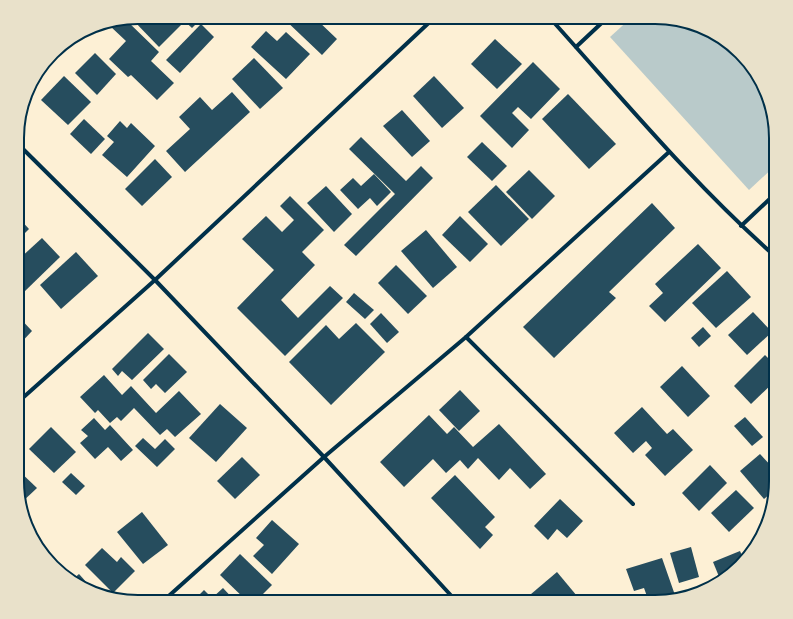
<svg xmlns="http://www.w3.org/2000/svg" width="793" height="619" font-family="Karla,sans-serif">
<rect width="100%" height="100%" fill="#fdf0d5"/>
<path fill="#b9caca" d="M632,17H662L701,26L735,47L767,92L776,138V165L749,190L610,37Z"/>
<g fill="#264d5e">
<path d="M138,17H175L182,24L159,47L131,18Z"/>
<path d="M180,17H203L192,28Z"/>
<path d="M282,17H317L316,19L337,39L322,55Z"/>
<path d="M125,19L159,52L151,61L174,83L157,100L131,75L128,77L109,59L126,41L110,26L115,21Z"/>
<path d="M201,24L214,37L180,73L166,60Z"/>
<path d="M266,31L277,41L286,32L310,54L286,79L251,47Z"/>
<path d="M495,39L522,64L497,89L471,64Z"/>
<path d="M95,53L116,74L97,95L75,73Z"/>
<path d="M254,58L283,88L260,109L232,79Z"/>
<path d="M533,62L560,89L531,119L518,107L512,113L529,130L512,148L480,116Z"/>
<path d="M64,76L91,102L68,125L41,100Z"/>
<path d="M434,76L464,108L442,128L413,96Z"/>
<path d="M232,92L250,112L185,172L166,151L190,129L179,117L200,97L212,110Z"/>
<path d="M568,94L616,144L589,169L542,119Z"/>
<path d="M402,110L430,141L412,157L383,126Z"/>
<path d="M84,119L105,139L91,154L70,134Z"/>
<path d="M120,121L127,128L131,123L155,146L127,177L102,155L114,142L107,136Z"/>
<path d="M361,137L406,181L421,166L433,178L356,256L344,245L395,194L349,149Z"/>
<path d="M482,142L507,166L492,181L467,157Z"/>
<path d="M155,159L172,177L142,206L125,189Z"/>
<path d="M529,170L555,196L532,219L506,192Z"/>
<path d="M374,174L391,192L377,206L370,198L358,209L340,190L353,178L361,186Z"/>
<path d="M496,185L529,219L501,246L468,212Z"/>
<path d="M326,186L352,214L334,232L307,203Z"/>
<path d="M290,196L324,230L302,252L315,265L281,300L298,318L330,286L343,298L285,356L237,308L274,270L242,239L266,216L282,232L294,220L280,206Z"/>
<path d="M652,203L675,228L609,292L616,298L554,358L523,327Z"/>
<path d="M460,216L488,244L470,262L442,235Z"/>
<path d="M18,217L29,229L18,240Z"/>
<path d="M426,230L457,267L433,288L401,251Z"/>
<path d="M42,238L60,257L23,293L18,287V260Z"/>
<path d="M698,244L721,268L665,322L649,306L663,293L655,284Z"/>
<path d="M76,252L98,276L61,309L40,285Z"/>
<path d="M396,265L427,296L408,314L378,283Z"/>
<path d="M727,271L751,297L716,328L692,303Z"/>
<path d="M354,293L374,310L365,319L346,302Z"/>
<path d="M753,312L772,332L747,355L728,335Z"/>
<path d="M381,313L399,332L387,343L370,324Z"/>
<path d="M18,316L32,331L18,346Z"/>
<path d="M356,323L385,352L331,405L289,362L326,325L339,339Z"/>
<path d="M703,327L711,336L699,347L691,338Z"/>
<path d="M148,333L164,349L132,380L122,371L118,376L112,369Z"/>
<path d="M776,340V348L772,343Z"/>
<path d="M169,354L187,372L165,393L156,384L151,389L143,380Z"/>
<path d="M765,355L776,366V380L751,404L734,386Z"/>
<path d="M682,366L710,396L688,417L660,387Z"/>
<path d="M104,375L122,395L131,386L156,413L179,391L201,414L175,437L167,429L160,435L134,408L121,421L117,417L110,423L98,410L95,413L80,397Z"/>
<path d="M460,390L480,411L459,431L439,410Z"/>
<path d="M220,404L247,428L216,462L189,438Z"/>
<path d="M642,407L667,434L673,429L693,450L665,476L645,455L652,448L646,441L633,453L614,433Z"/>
<path d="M429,415L447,434L454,427L473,447L499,424L546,474L530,489L510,468L499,480L478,458L468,469L460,460L446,473L433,459L404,487L380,462Z"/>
<path d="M745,417L763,437L752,446L734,426Z"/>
<path d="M94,418L105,430L110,425L133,450L121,461L108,447L95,459L80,443L88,436L81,430Z"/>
<path d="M51,427L76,452L54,473L29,449Z"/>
<path d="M143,438L155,449L165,439L175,449L157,467L135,446Z"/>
<path d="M760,454L776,471V489L764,499L740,471Z"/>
<path d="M242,457L260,475L235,499L217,481Z"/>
<path d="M710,465L727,483L699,511L682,493Z"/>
<path d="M17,469L37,488L21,503L17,489Z"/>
<path d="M71,473L85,486L76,495L62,482Z"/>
<path d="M455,475L495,517L485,527L493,535L480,549L431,498Z"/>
<path d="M736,490L754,508L729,532L711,513Z"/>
<path d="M560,499L583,521L567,538L557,529L548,540L534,526Z"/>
<path d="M142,512L168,545L143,564L117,532Z"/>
<path d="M272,520L299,544L272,574L253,556L264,545L256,538Z"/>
<path d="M691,547L699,577L679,583L670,553Z"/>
<path d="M102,548L117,562L121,557L135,571L113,593L85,565Z"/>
<path d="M740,551L745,562L720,579L713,562Z"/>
<path d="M240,554L272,585L255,602H248L220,575Z"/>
<path d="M662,558L676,598L649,602L644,588L634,591L626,569Z"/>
<path d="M557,572L582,602H526L524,600Z"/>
<path d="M79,574L97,594L92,593L72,580Z"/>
<path d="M223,588L236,602H198L195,599L204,590L212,598Z"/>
</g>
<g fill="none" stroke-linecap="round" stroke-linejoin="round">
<g stroke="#003049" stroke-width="4">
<path d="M549,17C623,99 693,184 776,257"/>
<path d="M576,47L608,17"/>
<path d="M18,144L155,280L324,457L457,602"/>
<path d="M741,226L776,193"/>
<path d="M466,337L633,504"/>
<path d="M17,403L155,280L435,17"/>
<path d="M162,602L324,457L466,337L669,152"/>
</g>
</g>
<path d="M0 0H793V619H0ZM138 24H655A114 114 0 0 1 769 138V481A114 114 0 0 1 655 595H138A114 114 0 0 1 24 481V138A114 114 0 0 1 138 24Z" fill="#e9e1ca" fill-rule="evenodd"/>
<path fill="none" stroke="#003049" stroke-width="2" d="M138 24H655A114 114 0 0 1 769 138V481A114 114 0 0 1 655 595H138A114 114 0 0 1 24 481V138A114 114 0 0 1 138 24Z"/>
</svg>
